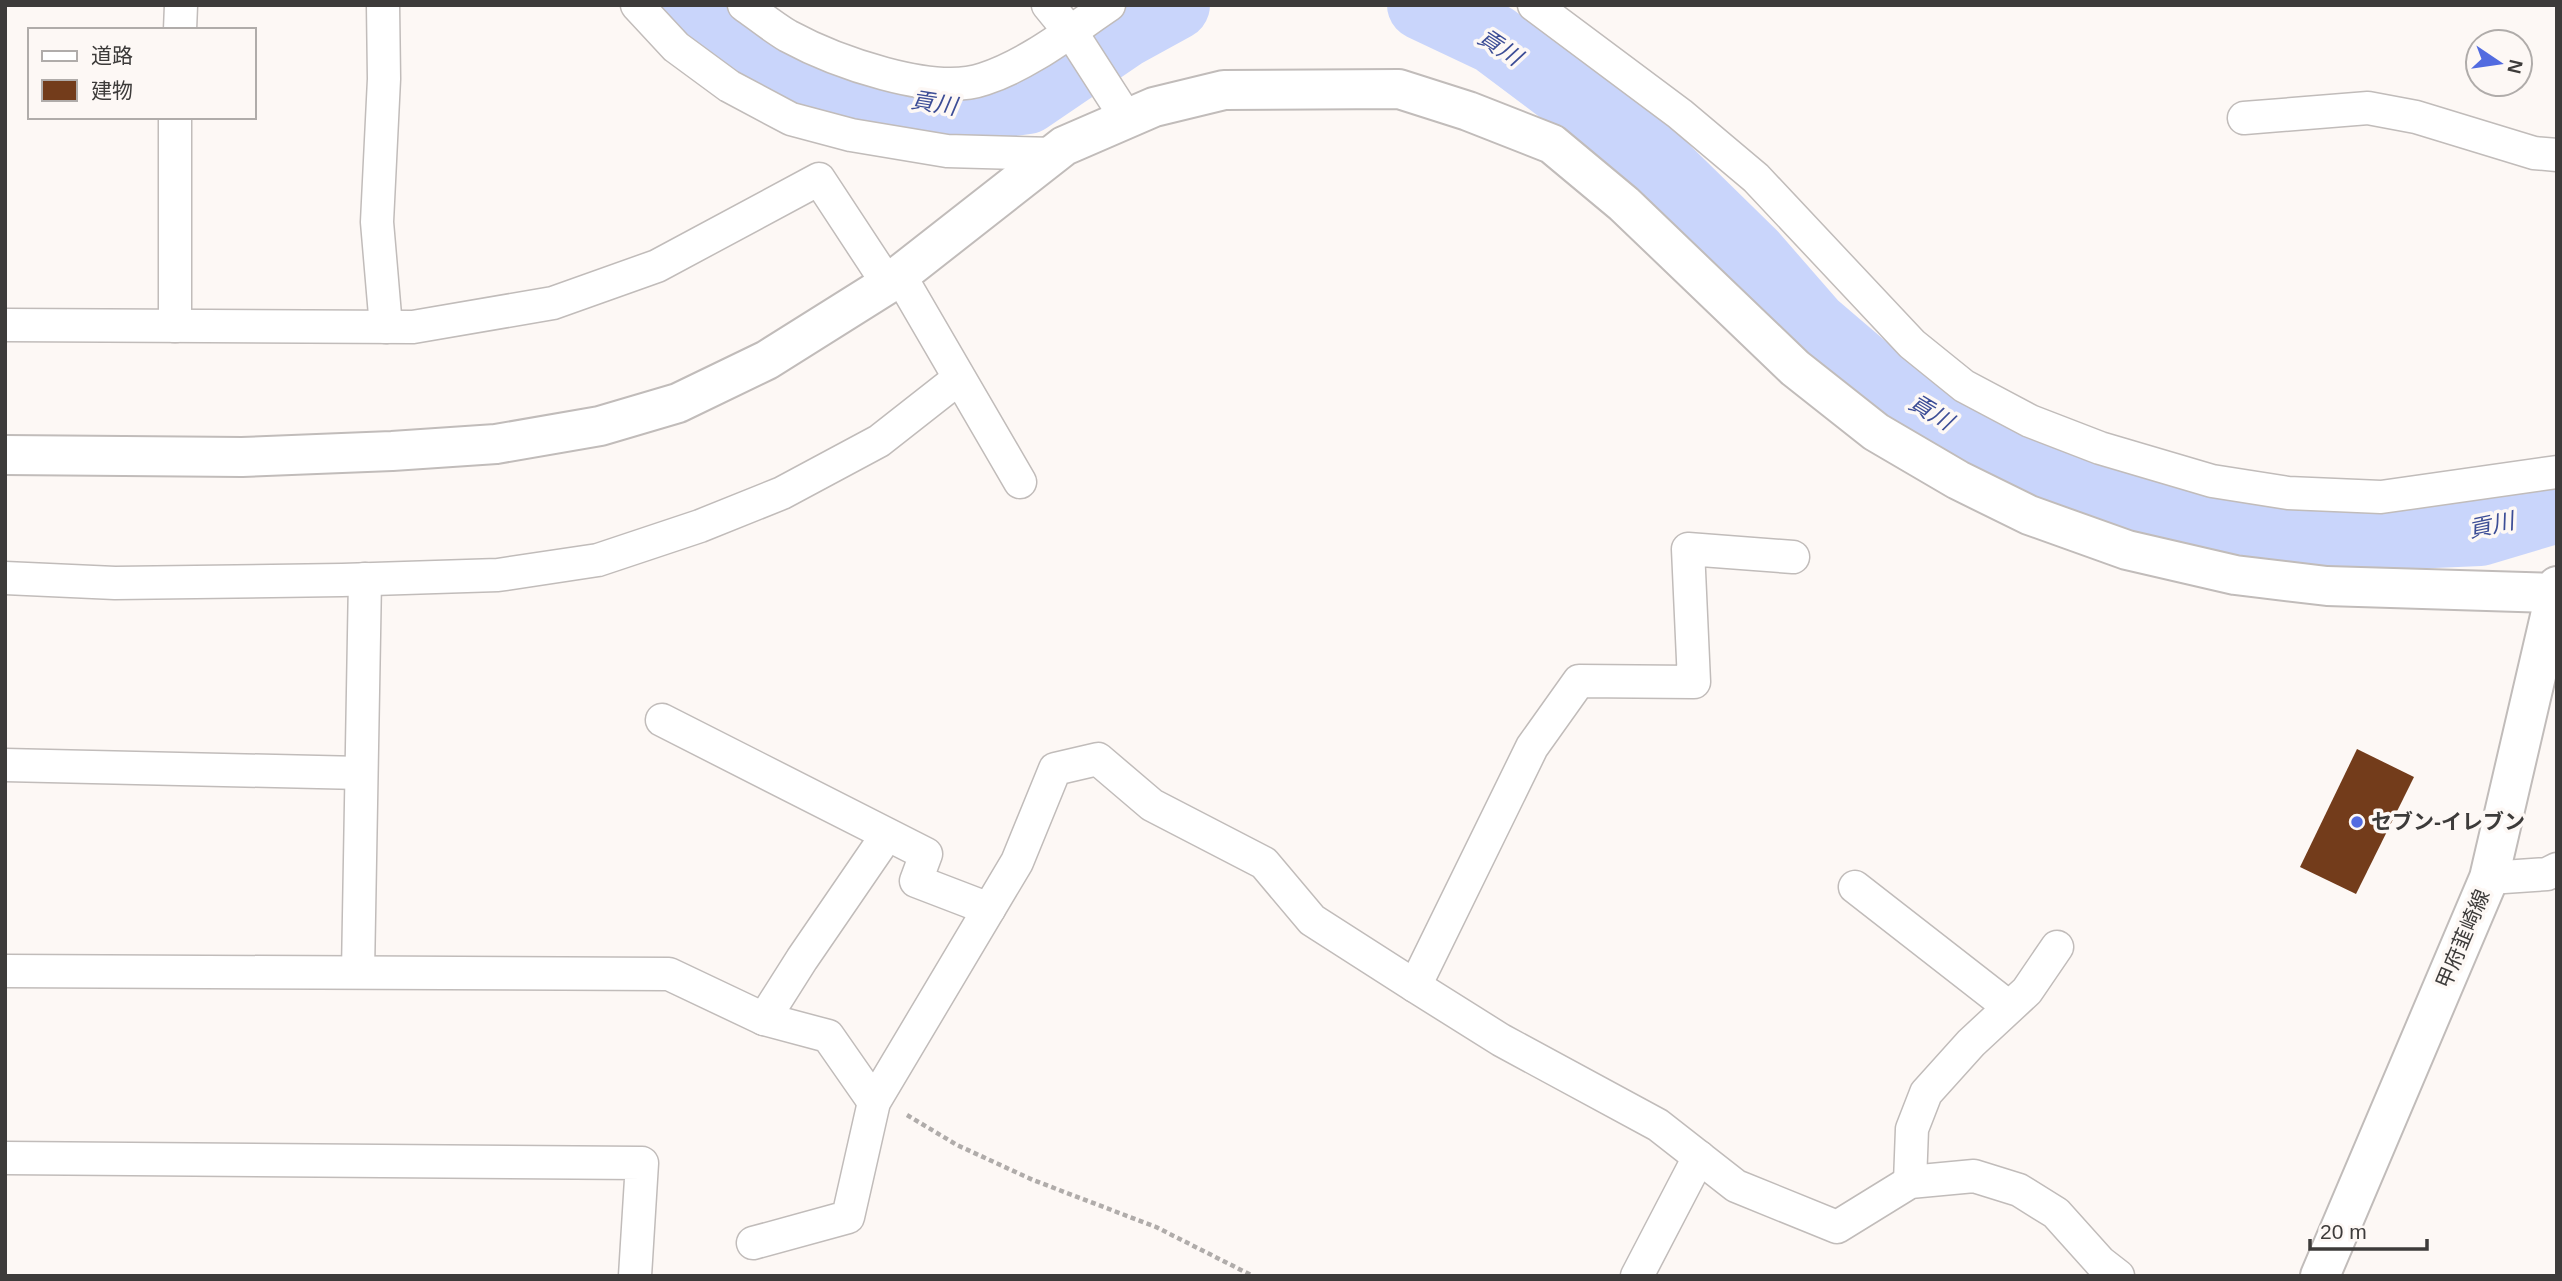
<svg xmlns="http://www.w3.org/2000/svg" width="2562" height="1281" font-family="Helvetica,'Noto Sans JP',sans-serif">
<rect width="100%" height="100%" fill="#fdf8f5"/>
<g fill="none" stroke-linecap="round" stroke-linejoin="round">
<g stroke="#c9d5fb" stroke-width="70">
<path d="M688,5L731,39L795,71L838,88L921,103L965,108L1027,99L1124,33L1175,5"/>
<path d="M1422,5L1494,39L1655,160L1752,255L1813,325L1875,378L2009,460L2133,512L2258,537L2316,538L2480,531L2557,508"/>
</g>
</g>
<path fill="#733c1b" d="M2357,749L2414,777L2356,894L2300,867Z"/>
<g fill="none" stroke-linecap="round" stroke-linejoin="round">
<g stroke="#c1bcba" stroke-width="35">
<g id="street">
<path d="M383,5L384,79L377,222L386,327"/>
<path d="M637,5L676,47L729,86L791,119L851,135L947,151L1054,154"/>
<path d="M744,5C758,15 773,27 788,36C834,61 933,97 984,79C1029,64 1069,32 1109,5"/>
<path d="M1048,5L1075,38L1127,119"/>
<path d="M1534,5L1680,114L1756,178L1912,344L1964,386L2030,421L2100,448L2212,481L2288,493L2381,497L2557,472"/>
<path d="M180,30L181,5"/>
<path d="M2244,118L2368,108L2416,117L2534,153L2557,155"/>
<path d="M899,274L1020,482"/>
<path d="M5,325L413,327L553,303L657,266L819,179L888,284"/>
<path d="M175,326V117"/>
<path d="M5,578L115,583L342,580L498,575L598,560L700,526L782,493L879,441L958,379"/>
<path d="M662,720L926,854L916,881L989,909"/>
<path d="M5,765L361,773"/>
<path d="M2489,878L2547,874L2557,869"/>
<path d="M1855,887L2009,1007"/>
<path d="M5,971L669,974L764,1019L802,959L887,835"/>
<path d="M358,972L365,579"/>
<path d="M1415,986L1532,747L1579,681L1694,682L1688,549L1793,557"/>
<path d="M764,1019L828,1036L874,1102"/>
<path d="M5,1158L642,1163L635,1276"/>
<path d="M1910,1182L1912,1129L1926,1093L1971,1043L2027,991L2057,947"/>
<path d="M753,1243L848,1217L874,1102L1017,862L1055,769L1098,759L1152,805L1264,863L1312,920L1415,986L1501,1040L1658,1125L1736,1186L1837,1227L1910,1182L1974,1176L2019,1190L2056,1213L2100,1262L2118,1276"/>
<path d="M1637,1276L1699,1157"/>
</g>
</g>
<g stroke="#c1bcba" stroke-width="42">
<path id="secondary" d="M5,455L242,457L392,451L496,444L600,426L678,403L767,360L888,284L1064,146L1154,107L1224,90L1399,89L1468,111L1552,144L1624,204L1795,368L1876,432L1958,480L2029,515L2127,550L2235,575L2327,586L2554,593"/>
</g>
<g stroke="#c1bcba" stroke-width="42">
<path id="primary" d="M2320,1276L2489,878L2557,586"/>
</g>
<path stroke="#b0acaa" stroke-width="4.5" stroke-dasharray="5 3.5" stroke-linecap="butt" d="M907,1115L957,1145L1033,1180L1156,1227L1253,1276"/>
<use href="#street" stroke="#fff" stroke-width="32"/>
<use href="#secondary" stroke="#fff" stroke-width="38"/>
<use href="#primary" stroke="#fff" stroke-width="38"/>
</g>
<circle fill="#526be0" stroke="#fdf8f5" stroke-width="2.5" cx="2357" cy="822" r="7"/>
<g text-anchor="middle" stroke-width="7" stroke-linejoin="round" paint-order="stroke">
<g font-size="21" font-weight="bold" fill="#3d3b3a" stroke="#fdf8f5" text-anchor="start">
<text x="2371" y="829">セブン-イレブン</text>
</g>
<g font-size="21" fill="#3d3b3a" stroke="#fdf8f5">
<text transform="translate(2463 939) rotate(-67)" y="7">甲府韮崎線</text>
</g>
<g font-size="23" font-style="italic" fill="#3c4d96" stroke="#fdf8f5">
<text transform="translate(1500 47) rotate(33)" y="8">貢川</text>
<text transform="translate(934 103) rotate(9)" y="8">貢川</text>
<text transform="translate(1931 412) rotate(31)" y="8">貢川</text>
<text transform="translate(2491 525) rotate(-12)" y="8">貢川</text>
</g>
</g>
<rect width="2562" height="1281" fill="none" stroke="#3d3b3a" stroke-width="14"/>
<rect x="28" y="28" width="228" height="91" fill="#fdf8f5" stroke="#b0acaa" stroke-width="2"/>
<rect x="42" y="51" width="35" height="10" fill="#ffffff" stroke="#b0acaa" stroke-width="2"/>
<text x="91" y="63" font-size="21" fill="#3d3b3a">道路</text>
<rect x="42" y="80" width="35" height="21" fill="#733c1b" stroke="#b0acaa" stroke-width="2"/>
<text x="91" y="98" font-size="21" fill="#3d3b3a">建物</text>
<g transform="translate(2499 63) rotate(103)"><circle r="33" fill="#fdf8f5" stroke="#b0acaa" stroke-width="2"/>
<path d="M0-5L12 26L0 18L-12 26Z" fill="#526be0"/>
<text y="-10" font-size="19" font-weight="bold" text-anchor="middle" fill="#3d3b3a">N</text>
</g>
<path d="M2310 1239v10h117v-10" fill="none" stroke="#3d3b3a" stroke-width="3.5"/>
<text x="2320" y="1239" font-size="21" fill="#3d3b3a" stroke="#fdf8f5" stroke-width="5" paint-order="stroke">20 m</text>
</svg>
